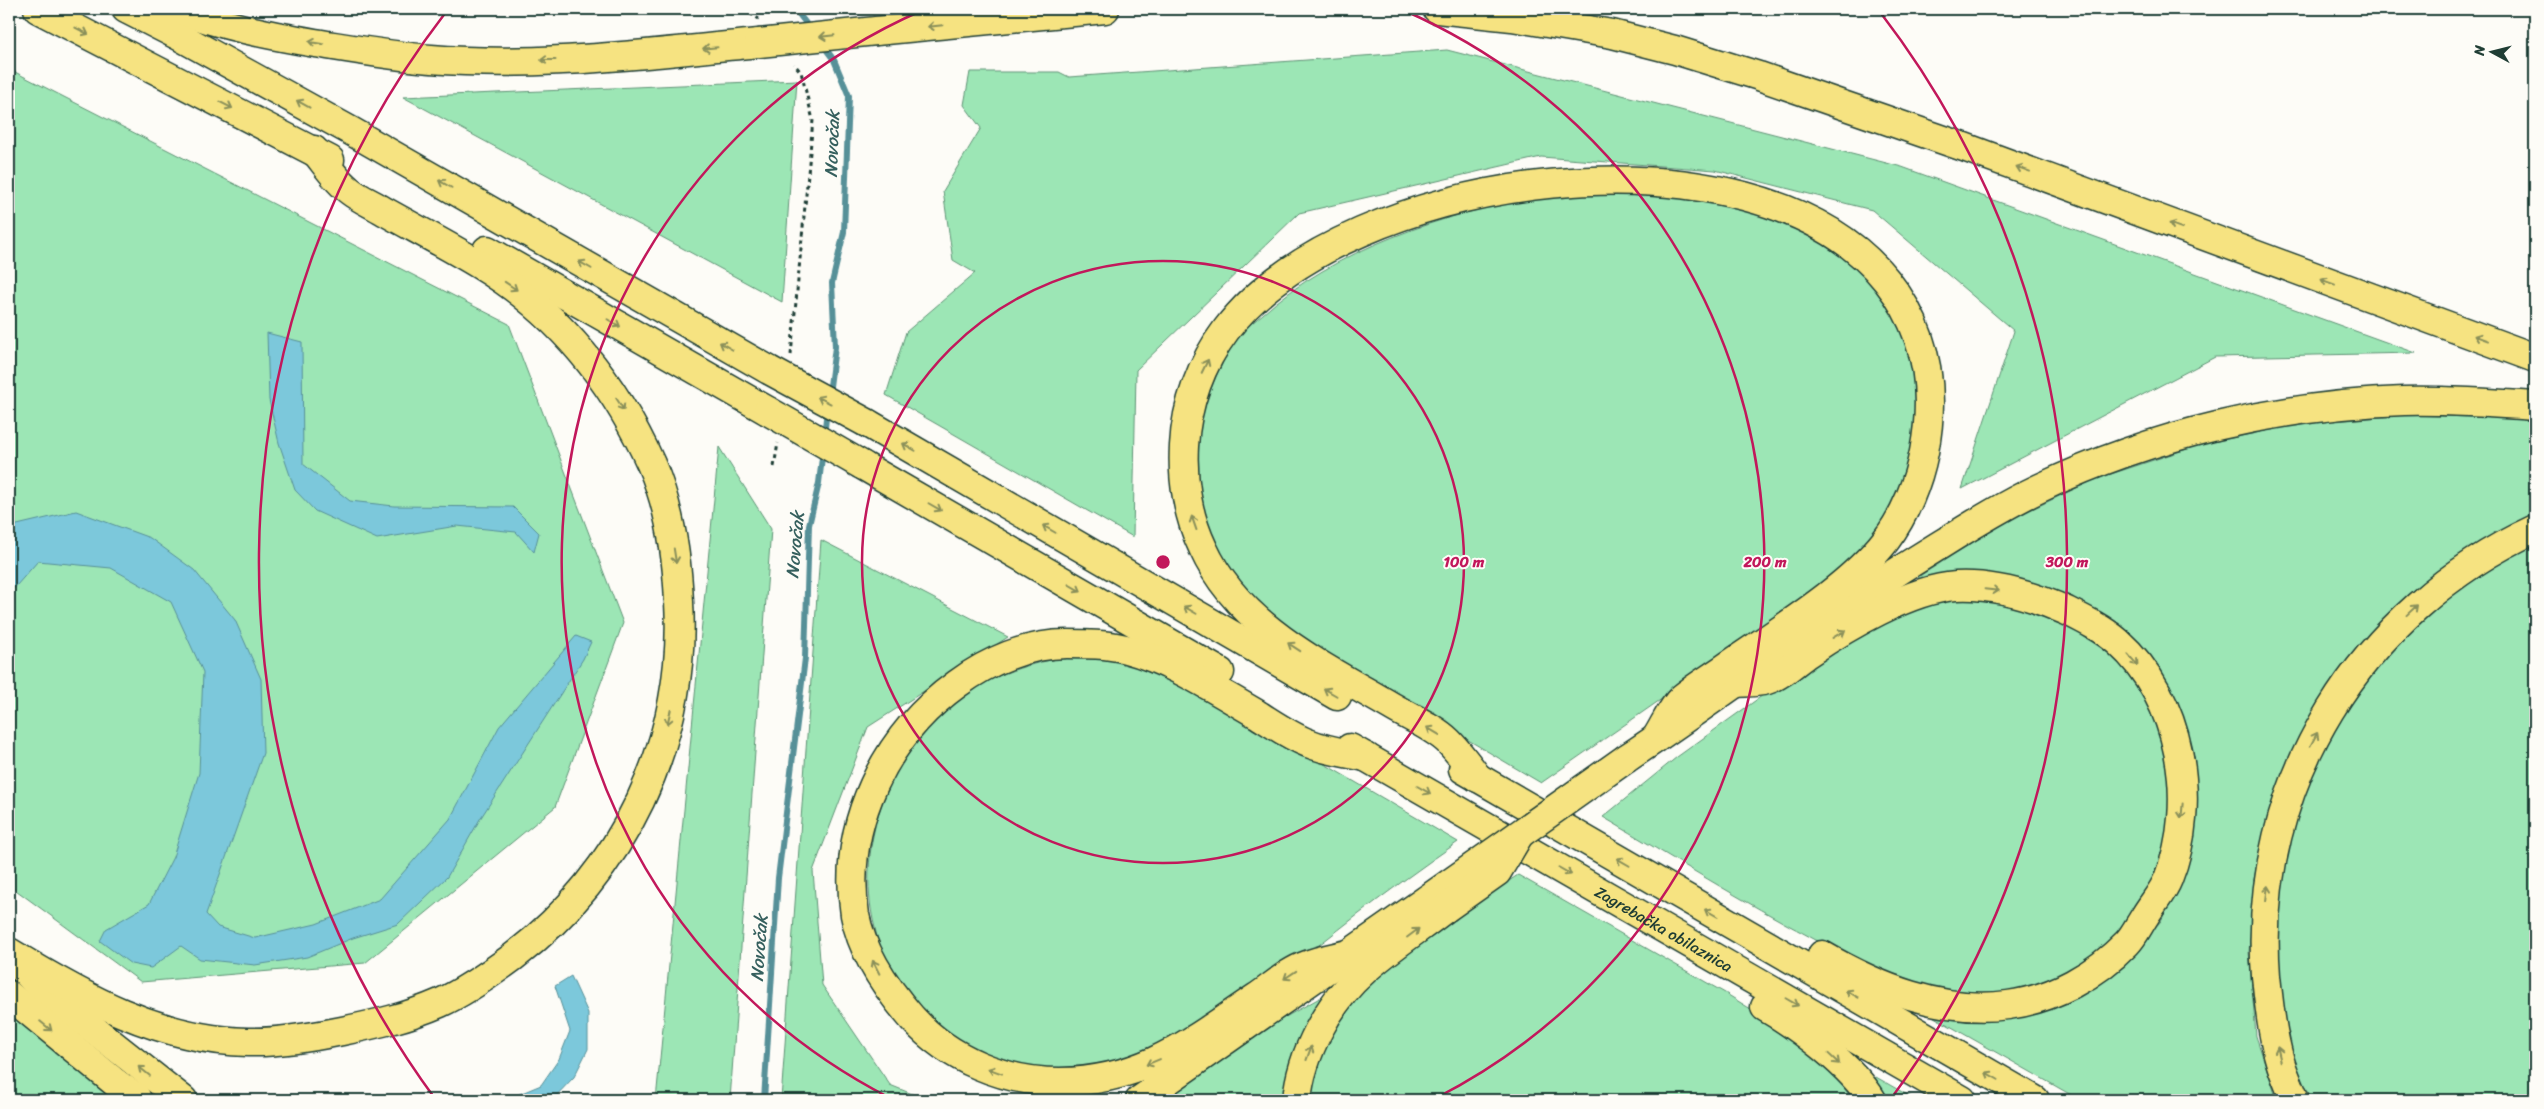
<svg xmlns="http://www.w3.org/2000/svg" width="2544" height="1109" font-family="Sriracha,sans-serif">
<rect width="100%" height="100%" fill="#fdfcf7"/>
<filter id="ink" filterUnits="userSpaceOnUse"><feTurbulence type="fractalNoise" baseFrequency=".02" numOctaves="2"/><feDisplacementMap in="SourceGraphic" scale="10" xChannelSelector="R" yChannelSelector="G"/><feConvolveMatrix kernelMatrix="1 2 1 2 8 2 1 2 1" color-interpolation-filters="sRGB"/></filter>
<g filter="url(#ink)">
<g fill="#9ce6b5" stroke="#5e9274">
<path d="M1447,50L1902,167L2416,353L2215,357L1962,489L2014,331L1872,210L1715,170L1541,157L1299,213L1136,370L1133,537L886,395L906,332L975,273L953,260L943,191L981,128L964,105L970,72H1059L1069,77Z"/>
<path d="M9,69L509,324L623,623L555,807L365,963L141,982L9,885Z"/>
<path d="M797,80L782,302L403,97Z"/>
<path d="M1621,193C1671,197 1727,196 1773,217C1808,232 1844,251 1869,281C1938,361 1926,472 1862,552C1856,560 1845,567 1837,574C1811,596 1783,614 1755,634C1684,684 1612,733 1541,783L1292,636C1270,615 1243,593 1227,567C1199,521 1188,464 1203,413C1211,384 1223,359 1240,334C1246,327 1256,320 1263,314C1332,251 1445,212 1537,198C1564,194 1594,195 1621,193Z"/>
<path d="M2406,415L2509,418L2535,421V517L2501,533L2294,752L2266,822L2254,879L2249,952L2256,1036L2277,1100H2080L1927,1013L1970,1020L2125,960L2161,921L2188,862L2197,794L2184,723L2148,660L2103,614L2059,592L2008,578L1921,584L1918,577L2005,522L2093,480L2202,444L2299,424Z"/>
<path d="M719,447L771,529L730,1100H656Z"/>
<path d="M821,540L1008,637L868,727L813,871L822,985L890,1085L927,1100H781Z"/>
<path d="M2535,541V1100H2305L2286,1047L2274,919L2292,816L2350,696L2435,602Z"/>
<path d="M1998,598C2040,611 2078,625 2111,654C2169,704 2182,789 2163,860C2150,907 2104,955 2061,976C2021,996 1969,996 1926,987C1887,980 1849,958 1814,939C1742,901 1673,858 1603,817L1677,757L1816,657L1906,609L1956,599Z"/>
<path d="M1079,655L1122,660L1156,671L1213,699L1458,842C1423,866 1389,891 1355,917C1333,934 1311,952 1288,967C1264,984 1237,998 1212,1013C1191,1026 1169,1044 1145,1053C1042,1092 930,1058 883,955C879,947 877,937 875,928C853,844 891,743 965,694C1000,671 1038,661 1079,655Z"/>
<path d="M1518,875L1725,993L1791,1034L1835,1076L1853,1100H1311C1313,1089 1312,1073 1317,1062C1354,974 1442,925 1518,875Z"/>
<path d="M1325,995L1286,1100H1165L1280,1020Z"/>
<path d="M9,1010L115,1100H9Z"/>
<path d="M1876,1077L1916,1100H1887L1873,1083Z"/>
</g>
<g fill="#7cc8db" stroke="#579098">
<path d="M267,333L302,342L303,464L350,501L394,506L513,507L539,533L534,552L516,532L457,526L377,539L315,511L295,490L279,443L269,400Z"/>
<path d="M76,511L150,538L194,570L235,620L261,679L263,753L206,914L218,927L255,938L316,924L380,899L450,819L499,727L576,636L591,642L583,659L480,819L447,877L398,924L353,938L307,957L255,965L200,959L181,946L151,968L131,964L100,941L106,929L149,904L173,857L199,773L203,672L171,602L111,568L38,561L9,594V532L17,525Z"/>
<path d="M571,976L588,1013V1049L574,1077L552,1100H505L541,1085L559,1059L570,1031L555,986Z"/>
</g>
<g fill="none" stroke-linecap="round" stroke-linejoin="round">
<g stroke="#579098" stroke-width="6">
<path d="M795,9L811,30"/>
<path d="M822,44L834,60L849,96L844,232L832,283L835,347L829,394"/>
<path d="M824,437L827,409"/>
<path d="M764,1100L778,878L805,658L809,525L819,483L823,449"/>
</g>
<g stroke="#1f3d34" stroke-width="31">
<g id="major">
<path d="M1627,758C1731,689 1829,613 1935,548C1969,527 2004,505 2040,488C2153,434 2280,405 2404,401C2448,400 2492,403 2535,406"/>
<path d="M13,959L44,990L183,1100"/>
<path d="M9,995L117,1084L136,1097"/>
<path d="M1140,1100L1429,898"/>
</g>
</g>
<g stroke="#1f3d34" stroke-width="31">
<g id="highway">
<path d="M38,9L330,160"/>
<path d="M126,9L179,36L351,131L769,370"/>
<path d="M179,9C222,26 269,35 315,43C353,49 392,56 431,59C540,68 651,53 759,43"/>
<path d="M1437,9L1512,17L1612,34L1675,50L1759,76L1964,147L2535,358"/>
<path d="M876,31L1105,9"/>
<path d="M487,250L768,411"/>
<path d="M867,423L1337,696"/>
<path d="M862,465L1220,672"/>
<path d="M1735,683C1745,682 1757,683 1767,680C1781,676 1796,661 1808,653C1846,627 1910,589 1956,586C1993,584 2033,596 2067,611C2085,620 2103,629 2118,642C2181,698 2199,802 2168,879C2163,892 2152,904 2145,916C2139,925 2134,936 2127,943C2096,975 2053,999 2008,1005C1942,1014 1877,987 1822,955"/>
<path id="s1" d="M1350,748L1962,1100"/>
<path d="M1463,769L2035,1100"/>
<path d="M1478,778C1469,766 1459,752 1448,741C1432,726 1409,717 1391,706C1321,665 1238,626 1203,548C1188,517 1182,480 1184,446C1186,405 1201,363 1226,330C1346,171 1755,115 1887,281C1927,331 1936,390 1924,452C1918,482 1905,515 1886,540C1850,587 1778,631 1729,665C1714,676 1696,686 1682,698C1671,708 1664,726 1656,738"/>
<path d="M9,952C83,997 159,1040 248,1042C279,1043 312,1037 342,1031C376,1024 408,1017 440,1003C466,991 490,974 513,957C623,873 687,742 679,602C677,556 670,507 651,464C614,382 558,312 480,265C449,246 416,229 384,211C373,204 360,199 350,191C336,181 325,163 314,150"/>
<path d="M1352,953C1337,957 1321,959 1307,965C1289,971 1272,987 1257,997C1190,1042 1144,1081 1060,1082C1004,1082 949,1059 912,1018C887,989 862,953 855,915C841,825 885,736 957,684C988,661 1027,644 1067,644C1086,644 1107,644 1126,649C1172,661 1215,690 1257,714C1273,724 1290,736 1308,743C1327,751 1347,753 1366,757"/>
<path d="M1765,1007C1798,1026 1853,1067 1872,1100"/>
<path d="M117,1084L133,1100"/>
<path d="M1297,1100C1301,1054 1329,1002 1364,971C1389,948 1419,929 1446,908"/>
<path d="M2295,1100C2290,1087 2284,1075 2280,1061C2272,1034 2269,1004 2266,976C2251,784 2362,609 2535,529"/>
</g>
</g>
<g stroke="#1f3d34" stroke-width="3" stroke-dasharray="4 4" stroke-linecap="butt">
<path d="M743,9L759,19"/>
<path d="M791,355L813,120L801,72L794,64"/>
<path d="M774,467L778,443"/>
</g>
<use href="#major" stroke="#f6e381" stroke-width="28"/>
<use href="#highway" stroke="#f6e381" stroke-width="28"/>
<g stroke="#1f3d34" stroke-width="31" stroke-linecap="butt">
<path id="major-bridge" d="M1429,898L1627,758"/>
</g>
<g stroke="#1f3d34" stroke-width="31" stroke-linecap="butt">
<g id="highway-bridge">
<path d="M759,43L876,31"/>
<path d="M769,370L867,423"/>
<path d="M768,411L862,465"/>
<path d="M1446,908L1497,872L1519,835"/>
</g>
</g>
<use href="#major-bridge" stroke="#f6e381" stroke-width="28"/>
<use href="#highway-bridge" stroke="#f6e381" stroke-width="28"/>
</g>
<defs><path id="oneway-shaft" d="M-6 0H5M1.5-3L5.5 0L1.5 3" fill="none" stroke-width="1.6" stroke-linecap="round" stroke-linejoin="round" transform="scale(1.25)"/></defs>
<g stroke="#8a905a">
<use href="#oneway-shaft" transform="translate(935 26) rotate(174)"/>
<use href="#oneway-shaft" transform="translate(82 31) rotate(27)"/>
<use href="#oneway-shaft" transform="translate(827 36) rotate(174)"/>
<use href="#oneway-shaft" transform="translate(316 43) rotate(-170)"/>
<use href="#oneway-shaft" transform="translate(710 48) rotate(175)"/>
<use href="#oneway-shaft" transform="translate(548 60) rotate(180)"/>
<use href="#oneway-shaft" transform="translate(303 104) rotate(-151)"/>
<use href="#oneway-shaft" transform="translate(226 105) rotate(27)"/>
<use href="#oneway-shaft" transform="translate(2023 169) rotate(-160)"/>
<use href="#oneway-shaft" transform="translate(445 184) rotate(-150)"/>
<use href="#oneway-shaft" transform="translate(2176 226) rotate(-160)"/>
<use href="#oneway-shaft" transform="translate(585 265) rotate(-150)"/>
<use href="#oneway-shaft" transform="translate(2328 282) rotate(-160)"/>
<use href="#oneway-shaft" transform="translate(511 286) rotate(34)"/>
<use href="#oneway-shaft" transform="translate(614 323) rotate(30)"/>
<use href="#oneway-shaft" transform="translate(2481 338) rotate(-160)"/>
<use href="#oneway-shaft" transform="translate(726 346) rotate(-150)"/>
<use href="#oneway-shaft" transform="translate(1205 366) rotate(-64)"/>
<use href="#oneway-shaft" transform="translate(824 400) rotate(-152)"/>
<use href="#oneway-shaft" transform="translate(620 404) rotate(57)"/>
<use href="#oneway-shaft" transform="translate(909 447) rotate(-150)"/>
<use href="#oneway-shaft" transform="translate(935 507) rotate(30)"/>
<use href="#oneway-shaft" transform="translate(1194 523) rotate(-109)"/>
<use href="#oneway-shaft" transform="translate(1049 529) rotate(-150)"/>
<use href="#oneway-shaft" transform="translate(675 556) rotate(81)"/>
<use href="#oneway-shaft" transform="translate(1075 588) rotate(30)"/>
<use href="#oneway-shaft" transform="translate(1992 590) rotate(6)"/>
<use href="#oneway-shaft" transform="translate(1190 610) rotate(-150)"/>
<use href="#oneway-shaft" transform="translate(2412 610) rotate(-43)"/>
<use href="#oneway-shaft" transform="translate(1839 634) rotate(-31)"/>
<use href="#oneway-shaft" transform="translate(1294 647) rotate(-147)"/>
<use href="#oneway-shaft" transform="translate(2133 660) rotate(49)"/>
<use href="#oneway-shaft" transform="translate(1330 692) rotate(-150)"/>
<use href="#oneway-shaft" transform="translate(669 717) rotate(103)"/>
<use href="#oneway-shaft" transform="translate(1433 731) rotate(-149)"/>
<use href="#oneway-shaft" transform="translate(2314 739) rotate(-62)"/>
<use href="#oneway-shaft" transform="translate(1424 790) rotate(30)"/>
<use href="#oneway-shaft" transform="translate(2182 811) rotate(95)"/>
<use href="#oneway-shaft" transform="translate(1623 862) rotate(-150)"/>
<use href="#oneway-shaft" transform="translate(1565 871) rotate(30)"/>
<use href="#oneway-shaft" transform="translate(2267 893) rotate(-83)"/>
<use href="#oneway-shaft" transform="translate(1711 913) rotate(-150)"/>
<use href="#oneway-shaft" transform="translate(1413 933) rotate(-37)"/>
<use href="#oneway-shaft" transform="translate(876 967) rotate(-117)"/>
<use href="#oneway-shaft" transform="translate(1290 975) rotate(146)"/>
<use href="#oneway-shaft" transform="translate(1852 994) rotate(-150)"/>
<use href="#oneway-shaft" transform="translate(1792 1002) rotate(30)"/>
<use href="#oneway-shaft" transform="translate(46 1026) rotate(39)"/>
<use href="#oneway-shaft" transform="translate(1309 1053) rotate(-70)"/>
<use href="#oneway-shaft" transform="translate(2279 1054) rotate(-103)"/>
<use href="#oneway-shaft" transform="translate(1834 1059) rotate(43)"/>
<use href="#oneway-shaft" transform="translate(1153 1062) rotate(157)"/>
<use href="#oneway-shaft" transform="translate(144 1071) rotate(-141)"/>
<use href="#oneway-shaft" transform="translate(995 1071) rotate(-160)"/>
<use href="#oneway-shaft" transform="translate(1992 1076) rotate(-150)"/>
</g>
</g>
<g fill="none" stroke="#c2185b" stroke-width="2.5">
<circle cx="1163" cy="562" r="301"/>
<path d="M890 1098A602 602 0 0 1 923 10M1403 10A602 602 0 0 1 1436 1098"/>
<path d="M436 1100A904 904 0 0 1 446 12M1880 12A904 904 0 0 1 1890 1100"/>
</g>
<g text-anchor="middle" stroke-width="4" stroke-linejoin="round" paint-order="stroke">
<g font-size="16" fill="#1f3d34" stroke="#fdfcf7">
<text dy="6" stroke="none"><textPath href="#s1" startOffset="362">Zagrebačka obilaznica</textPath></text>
</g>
<g font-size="18" font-style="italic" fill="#36605e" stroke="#fdfcf7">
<text transform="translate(832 144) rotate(-88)" y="6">Novočak</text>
<text transform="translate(795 545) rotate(-85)" y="6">Novočak</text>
<text transform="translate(759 948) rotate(-86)" y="6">Novočak</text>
</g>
</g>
<circle cx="1163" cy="562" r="8" fill="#c2185b" stroke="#fdfcf7" stroke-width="2.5"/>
<g font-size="15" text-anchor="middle" font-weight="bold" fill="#c2185b" stroke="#fdfcf7" stroke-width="4" stroke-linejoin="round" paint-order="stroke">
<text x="1464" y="567">100 m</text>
<text x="1765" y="567">200 m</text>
<text x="2067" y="567">300 m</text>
</g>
<rect width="2544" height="1109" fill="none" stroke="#fdfcf7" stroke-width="30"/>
<rect x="15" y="15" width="2514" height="1079" fill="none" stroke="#1f3d34" stroke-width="2" filter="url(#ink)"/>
<g transform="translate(2492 52) rotate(277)" stroke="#fdfcf7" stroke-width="4" paint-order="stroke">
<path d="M0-4L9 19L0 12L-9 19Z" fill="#1f3d34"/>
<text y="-8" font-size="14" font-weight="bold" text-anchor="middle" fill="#1f3d34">N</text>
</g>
</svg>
